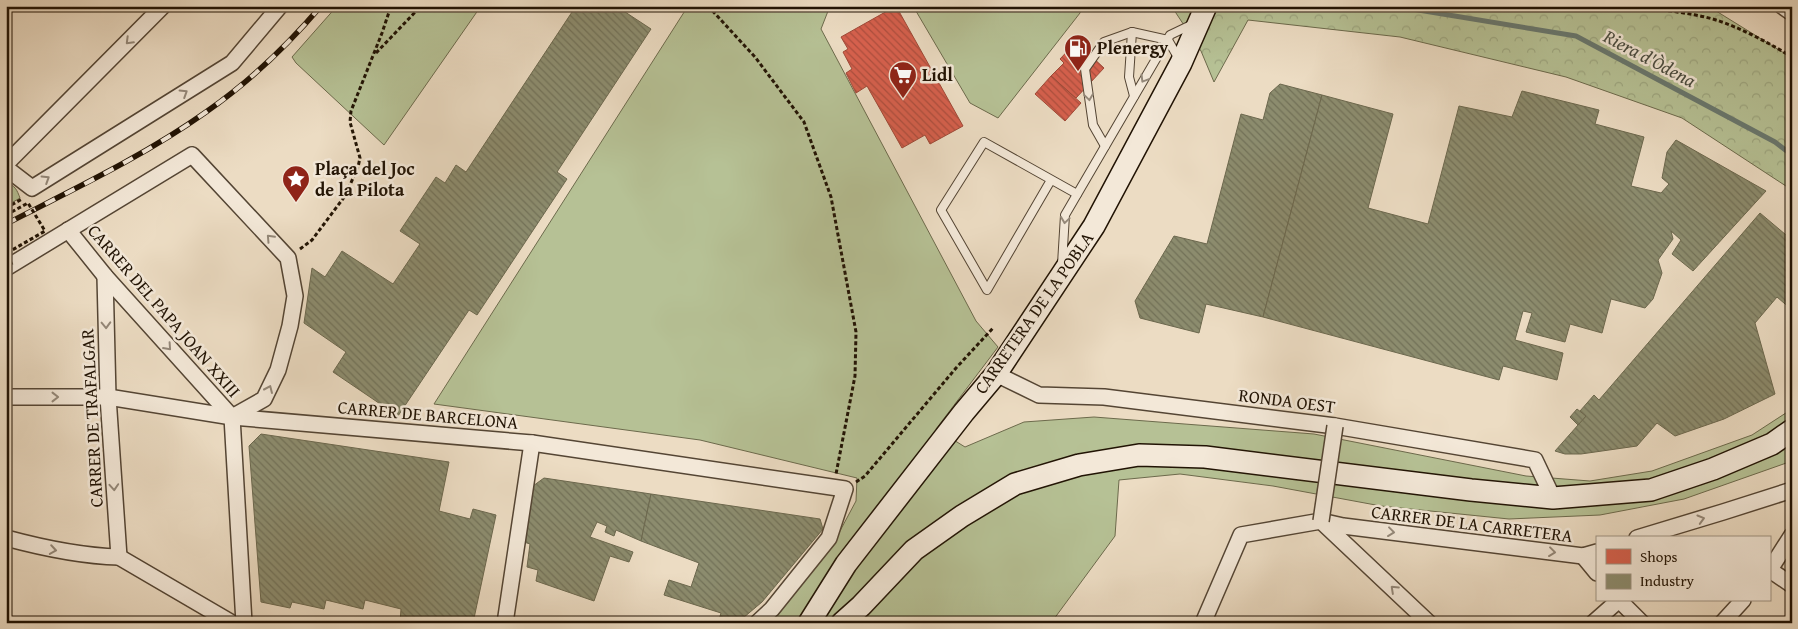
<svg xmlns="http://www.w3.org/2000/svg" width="1798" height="629" font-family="'Gentium Book Plus',serif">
<defs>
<pattern id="forest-crowns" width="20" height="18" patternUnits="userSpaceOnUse" patternTransform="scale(1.25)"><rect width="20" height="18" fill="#b6c195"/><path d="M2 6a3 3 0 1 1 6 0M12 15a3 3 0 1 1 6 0" fill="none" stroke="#9ca57f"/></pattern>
<pattern id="shops-back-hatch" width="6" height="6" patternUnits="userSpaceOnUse" patternTransform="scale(1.25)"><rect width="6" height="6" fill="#d6604d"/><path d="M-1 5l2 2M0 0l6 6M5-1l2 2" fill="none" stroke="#ad4e3e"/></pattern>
<pattern id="industry-back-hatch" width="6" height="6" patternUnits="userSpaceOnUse" patternTransform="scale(1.25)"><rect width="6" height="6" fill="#8c8c6e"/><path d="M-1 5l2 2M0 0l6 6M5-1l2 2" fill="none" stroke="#727158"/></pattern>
</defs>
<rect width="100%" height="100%" fill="#ecdcc3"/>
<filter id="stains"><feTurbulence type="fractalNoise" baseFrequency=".004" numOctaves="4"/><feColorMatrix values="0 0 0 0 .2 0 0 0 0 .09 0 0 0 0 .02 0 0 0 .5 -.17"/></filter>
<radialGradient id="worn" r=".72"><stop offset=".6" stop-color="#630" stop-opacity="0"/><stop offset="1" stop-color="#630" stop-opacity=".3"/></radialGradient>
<g fill="#b6c195" stroke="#6c6a4c">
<path d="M337,6H481L384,145L296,63L292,57Z"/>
<path d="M688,6H830L821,29L976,321L998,347L936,429L965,447L1024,422L1094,417L1314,434L1526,476L1590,481L1652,471L1752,435L1792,409V461L1684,499L1600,515L1509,519L1381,506L1273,486L1180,474L1119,480L1115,536L1051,623H762L833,544L856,501L857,478L700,440L434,404Z"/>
<path d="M913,6H1082L1080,13L998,118L970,103Z"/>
<path d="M6,183C15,185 17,190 20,198L6,206Z"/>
</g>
<path fill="url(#forest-crowns)" stroke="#6c6a4c" d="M1150,6H1708L1792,58V190L1682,118L1566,77L1400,37L1248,20L1214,82L1201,51L1174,10Z"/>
<g fill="url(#shops-back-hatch)" stroke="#a04937">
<path d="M896,6L963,126L930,144L925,135L902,148L867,86L856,93L846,73L852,69L843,52L848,49L841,37Z"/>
<path d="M1076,42L1104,68L1076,98L1051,76L1064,63L1060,59Z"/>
<path d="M1051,76L1081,103L1065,121L1035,94Z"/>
</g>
<g fill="url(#industry-back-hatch)" stroke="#6c684e">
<path d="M576,6H616L651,29L557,172L567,179L477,315L469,310L398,416L333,372L346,352L304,323L312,268L325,277L342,251L393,284L420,244L400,231L436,177L445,183L456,165L466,172Z"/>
<path d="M1280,84L1322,95L1263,317L1206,304L1199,333L1140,318L1135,301L1174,236L1207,244L1241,114L1263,120L1270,93Z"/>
<path d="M1522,91L1599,110L1595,124L1644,137L1631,186L1661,193L1669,184L1662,178L1667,152L1676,140L1766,191L1693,271L1672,254L1681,240L1671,231L1673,239L1658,260L1662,273L1653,299L1645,308L1611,299L1602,333L1570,324L1565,342L1526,332L1532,313L1523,311L1515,340L1563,353L1557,380L1503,366L1499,380L1263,317L1322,95L1393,114L1368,208L1428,224L1459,106L1512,117Z"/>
<path d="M1760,213L1792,240V310L1777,297L1755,323L1775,394L1724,419L1675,436L1657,423L1637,446L1581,454H1565L1555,451L1586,416L1580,411L1594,395L1599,400Z"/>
<path d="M1577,409L1586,416L1578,425L1570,417Z"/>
<path d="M261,434L449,462L439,511L470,519L473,509L496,515L473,623H400L401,609L365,600L363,609L326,600L324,609L292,602L290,608L261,602L249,446Z"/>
<path d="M544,478L651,494L641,541L616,530L614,536L605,532L607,526L597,522L590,537L633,552L629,562L610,556L594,601L536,581L538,570L527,567L530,544L521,541L533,486Z"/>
<path d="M651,494L820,519L823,529L762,602L743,618L735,623H718L721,613L664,595L669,580L691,587L699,563L641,541Z"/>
</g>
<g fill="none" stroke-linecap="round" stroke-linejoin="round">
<path stroke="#69786f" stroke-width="5" d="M1394,6L1576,36L1775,142L1792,155"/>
<g stroke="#544534" stroke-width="10">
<g id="lane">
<path d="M1132,32L1129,77L1134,96"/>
<path d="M1105,146L1093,125L1085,69L1104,42L1132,32L1168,40L1179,59"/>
<path d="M1051,180L987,290L941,210L984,142L1077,194"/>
<path d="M1062,264L1065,215L1170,35L1193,24"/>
</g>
</g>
<g stroke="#544534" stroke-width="18">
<g id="street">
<path d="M1782,6L1792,13"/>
<path d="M6,164L163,6"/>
<path d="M6,168L32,188L232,63L280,6"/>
<path d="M68,230L105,276L232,417"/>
<path d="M6,268L192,155L288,258L295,296L290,326L278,370L264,399L232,417"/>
<path d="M105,276L108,397L119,557"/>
<path d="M996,374L1039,395L1104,397L1335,426L1535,460L1553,498"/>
<path d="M6,397H108L232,417L532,443L845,489L829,538L772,609L757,623"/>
<path d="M232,417L244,623"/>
<path d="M1323,523L1429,623"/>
<path d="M6,538C43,548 80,556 119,557L232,623"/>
<path d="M1637,538L1723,512L1792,490"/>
<path d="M1583,556L1597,573"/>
<path d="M1770,570L1792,585"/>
<path d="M1769,571L1792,535"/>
<path d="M1619,600L1642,623"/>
<path d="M505,623L532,443"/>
<path d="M1203,623L1241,535L1321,521L1343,526L1583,556L1597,552"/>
<path d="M1593,623L1619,600"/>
<path d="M1722,623L1743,600"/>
</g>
</g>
<g stroke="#211304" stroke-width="24">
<g id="secondary">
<path d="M809,623L846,564L964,412L996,374L1094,226L1181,63L1206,6"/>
<path d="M842,623L861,606L914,550L962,516L1015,484L1079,465L1139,455L1205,457L1471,490L1553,498L1651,490L1713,469L1772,444L1792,430"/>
</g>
</g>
<g stroke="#211304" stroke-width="3" stroke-dasharray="4 2.5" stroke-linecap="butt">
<path d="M708,6L755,57L804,122L831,197L856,332L855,376L836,474"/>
<path d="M1636,6C1663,11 1690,12 1716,20C1739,27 1771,44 1792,57"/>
<path d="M376,53L421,6"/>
<path d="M6,208L22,199"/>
<path d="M300,249L312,240L345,196L358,167L360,158L350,122L351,111L382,33L391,6"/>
<path d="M856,482L865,476L956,368L994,327"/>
</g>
<use href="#lane" stroke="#f3e8d8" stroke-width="8"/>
<use href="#street" stroke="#f3e8d8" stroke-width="15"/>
<use href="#secondary" stroke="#f3e8d8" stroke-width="21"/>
<g stroke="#211304" stroke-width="5.5">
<path id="rail" d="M6,224C74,189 144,156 206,112C249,82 287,46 321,6"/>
</g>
<use href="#rail" stroke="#f3e8d8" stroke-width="4" stroke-dasharray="11" stroke-linecap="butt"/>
<g stroke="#544534" stroke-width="18" stroke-linecap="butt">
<path id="street-bridge" d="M1321,521L1335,426"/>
</g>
<path stroke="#211304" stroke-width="3" stroke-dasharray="4 2.5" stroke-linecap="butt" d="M6,215L28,203L45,231L7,253L12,265"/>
<use href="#street-bridge" stroke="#f3e8d8" stroke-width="15"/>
</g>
<defs><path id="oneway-chevron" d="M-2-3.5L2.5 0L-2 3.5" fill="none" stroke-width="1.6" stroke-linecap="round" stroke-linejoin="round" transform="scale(1.25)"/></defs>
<g stroke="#948879">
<use href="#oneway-chevron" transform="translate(129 41) rotate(135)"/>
<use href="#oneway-chevron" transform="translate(1144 79) rotate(121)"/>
<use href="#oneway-chevron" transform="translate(184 93) rotate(-32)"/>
<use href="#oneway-chevron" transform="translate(1089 97) rotate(82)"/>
<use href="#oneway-chevron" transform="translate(46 179) rotate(-32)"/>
<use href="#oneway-chevron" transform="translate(1065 220) rotate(98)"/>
<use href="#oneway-chevron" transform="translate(270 238) rotate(-133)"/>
<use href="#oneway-chevron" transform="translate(106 325) rotate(88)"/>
<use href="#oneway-chevron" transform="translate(168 347) rotate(48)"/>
<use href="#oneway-chevron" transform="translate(269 389) rotate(-66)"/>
<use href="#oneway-chevron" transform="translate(55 397)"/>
<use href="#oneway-chevron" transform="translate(114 487) rotate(86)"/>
<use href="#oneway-chevron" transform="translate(1701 519) rotate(-16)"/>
<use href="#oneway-chevron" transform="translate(1391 532) rotate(7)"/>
<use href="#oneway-chevron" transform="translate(53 550) rotate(9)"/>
<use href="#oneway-chevron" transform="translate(1552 552) rotate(7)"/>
<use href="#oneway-chevron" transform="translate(1394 589) rotate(-137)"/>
</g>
<defs>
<g id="fuel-pin" transform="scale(1.4375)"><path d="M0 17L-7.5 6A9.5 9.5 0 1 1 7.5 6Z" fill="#8f2418" stroke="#f3e8d8"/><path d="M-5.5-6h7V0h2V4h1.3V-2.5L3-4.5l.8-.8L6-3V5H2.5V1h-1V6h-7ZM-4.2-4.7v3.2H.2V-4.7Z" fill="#fff"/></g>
<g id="supermarket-pin" transform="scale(1.4375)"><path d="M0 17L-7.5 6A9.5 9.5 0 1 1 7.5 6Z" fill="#8f2418" stroke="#f3e8d8"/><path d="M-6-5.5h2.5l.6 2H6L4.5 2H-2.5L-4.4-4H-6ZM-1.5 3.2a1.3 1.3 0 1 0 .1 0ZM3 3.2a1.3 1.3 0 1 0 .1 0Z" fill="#fff"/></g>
<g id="sight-pin" transform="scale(1.4375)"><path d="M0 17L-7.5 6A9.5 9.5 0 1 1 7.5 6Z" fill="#8f2418" stroke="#f3e8d8"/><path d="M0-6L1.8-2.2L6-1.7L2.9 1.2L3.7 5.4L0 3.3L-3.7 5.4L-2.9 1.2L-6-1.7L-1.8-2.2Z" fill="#fff"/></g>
</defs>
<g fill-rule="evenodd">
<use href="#fuel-pin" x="1078" y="48"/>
<use href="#supermarket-pin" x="903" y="75"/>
<use href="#sight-pin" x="296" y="179"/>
</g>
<g text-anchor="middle" stroke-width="5" stroke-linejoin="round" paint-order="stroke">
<g font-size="18" font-weight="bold" fill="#211304" stroke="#f3e8d8" text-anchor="start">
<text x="1097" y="54">Plenergy</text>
<text x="922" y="81">Lidl</text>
<text x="315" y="175">Plaça del Joc<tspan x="315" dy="21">de la Pilota</tspan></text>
</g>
<g font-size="18" fill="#211304" stroke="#f3e8d8">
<text transform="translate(164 311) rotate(49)" y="6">CARRER DEL PAPA JOAN XXIII</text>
<text transform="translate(1034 313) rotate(-55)" y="6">CARRETERA DE LA POBLA</text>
<text transform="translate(1287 401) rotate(7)" y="6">RONDA OEST</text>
<text transform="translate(428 415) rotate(5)" y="6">CARRER DE BARCELONA</text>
<text transform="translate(92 418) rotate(-93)" y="6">CARRER DE TRAFALGAR</text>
<text transform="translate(1472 524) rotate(7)" y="6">CARRER DE LA CARRETERA</text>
</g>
<g font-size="19" font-style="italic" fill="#4b4e42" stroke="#f3e8d8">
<text transform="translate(1650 58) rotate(28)" y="7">Riera d'Òdena</text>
</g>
</g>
<rect width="1798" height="629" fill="none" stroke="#ecdcc3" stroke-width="25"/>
<rect x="8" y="8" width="1783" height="614" fill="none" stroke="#211304" stroke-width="2.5"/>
<rect x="12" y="12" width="1773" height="604" fill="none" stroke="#211304"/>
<rect x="1596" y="536" width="175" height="65" fill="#f3e8d8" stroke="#9f9383"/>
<rect x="1606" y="549" width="25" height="15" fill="#d6604d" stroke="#9f9383"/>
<text x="1640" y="562" font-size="15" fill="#211304">Shops</text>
<rect x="1606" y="574" width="25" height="15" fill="#8c8c6e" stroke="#9f9383"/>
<text x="1640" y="586" font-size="15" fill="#211304">Industry</text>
<rect width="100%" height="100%" filter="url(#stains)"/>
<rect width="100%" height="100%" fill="url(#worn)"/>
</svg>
